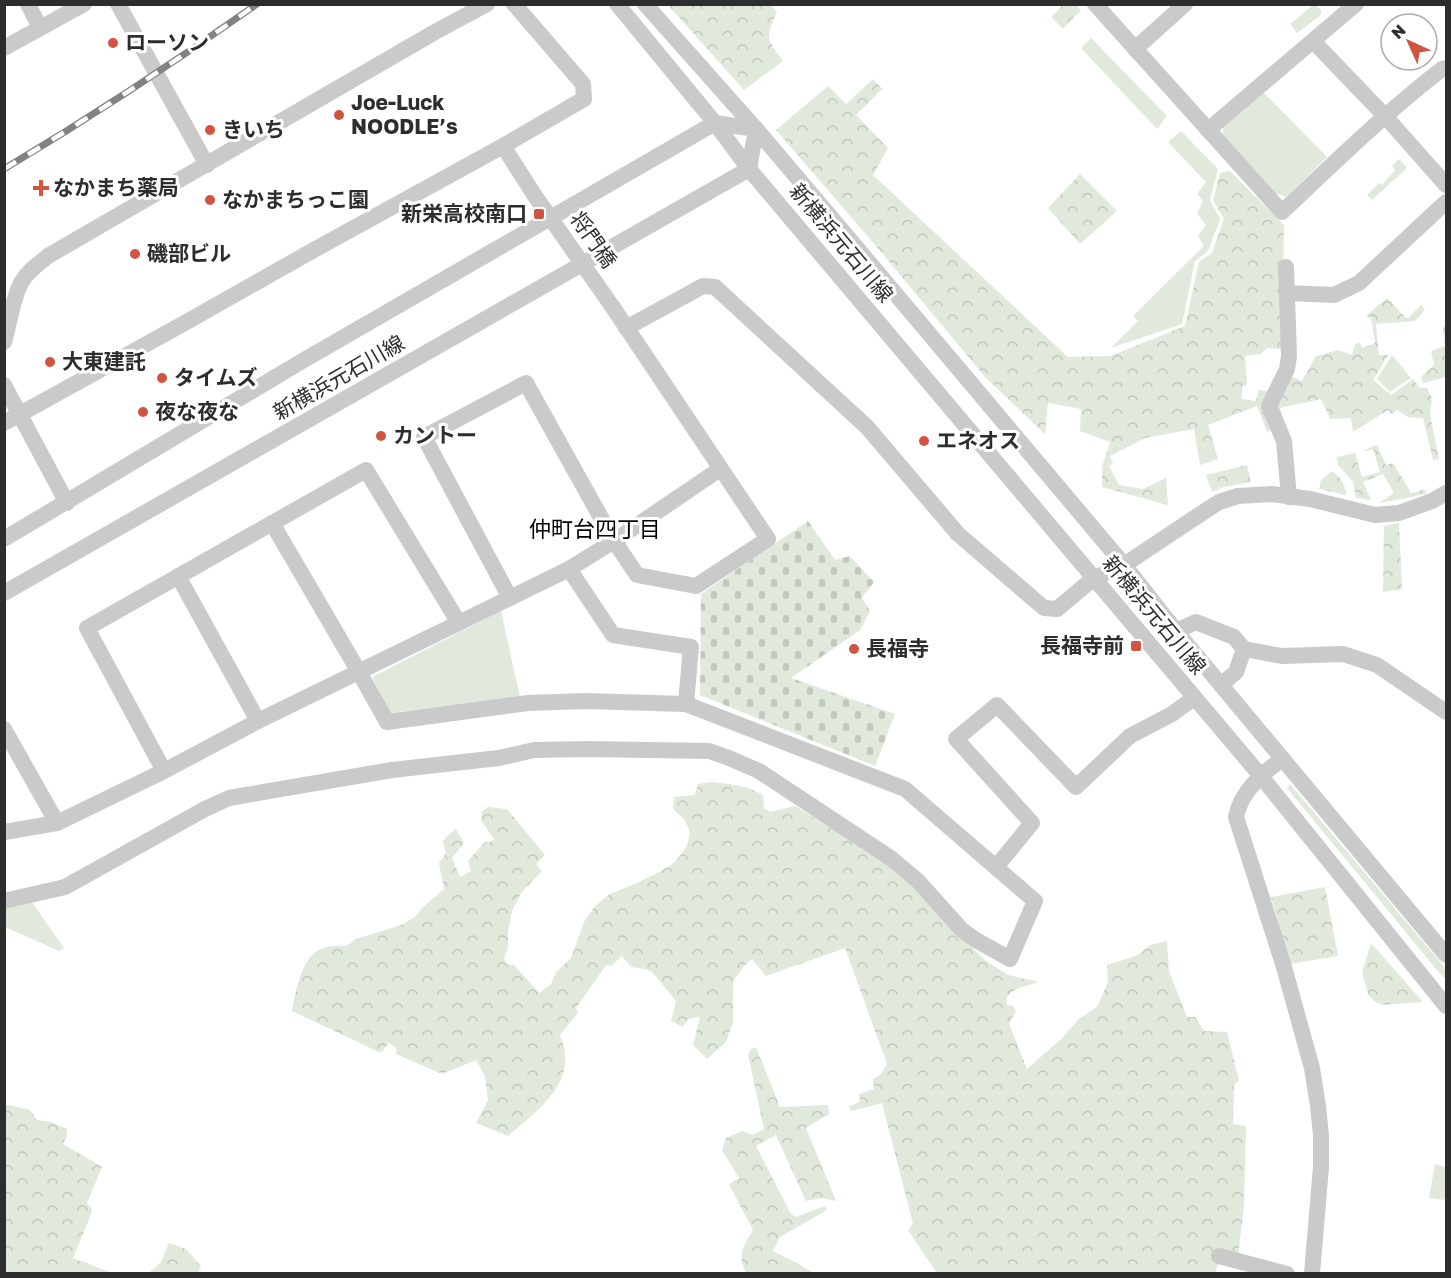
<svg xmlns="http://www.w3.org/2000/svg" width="1451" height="1278" font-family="'Golos Text','Noto Sans JP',sans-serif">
<defs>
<pattern id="forest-crowns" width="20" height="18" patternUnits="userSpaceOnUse" patternTransform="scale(1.5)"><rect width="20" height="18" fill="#e0e9dc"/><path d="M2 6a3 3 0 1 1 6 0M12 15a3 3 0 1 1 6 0" fill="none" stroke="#c0c8bd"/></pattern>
<pattern id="cemetery-stones" width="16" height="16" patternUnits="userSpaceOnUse" patternTransform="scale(1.5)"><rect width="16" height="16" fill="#e0e9dc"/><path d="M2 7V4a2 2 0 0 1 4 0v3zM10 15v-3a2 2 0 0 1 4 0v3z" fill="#c0c8bd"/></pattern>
</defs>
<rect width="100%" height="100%" fill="#fff"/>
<g fill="#e0e9dc">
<path d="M1313,5H1315L1321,10V15L1297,33L1290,24Z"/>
<path d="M1091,38L1167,116L1157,129L1081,48Z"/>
<path d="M1264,93L1327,157L1286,197L1274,193L1223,135V127Z"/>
<path d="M1181,131L1218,169L1210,200L1220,219L1208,251L1195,261L1182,324L1111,348L1138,321L1133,316L1204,246L1198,236L1206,225L1197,214L1203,201L1197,194L1206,182L1168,142Z"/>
<path d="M1392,355L1411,378L1390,392L1377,379Z"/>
<path d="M501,611L520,697L390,713L372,677Z"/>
<path d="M1290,784L1446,969V979L1442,976L1287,788Z"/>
<path d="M31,901L64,948L59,951L5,927L4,908Z"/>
<path d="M1435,1164L1446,1167V1195L1444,1200L1429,1198Z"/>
</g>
<g fill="url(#forest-crowns)">
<path d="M668,5H771L777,12C765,38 766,38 783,61L744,90Z"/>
<path d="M1063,5H1076L1081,10L1063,29L1051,17Z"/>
<path d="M873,79L882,89L856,115L888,148L873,175L1068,357L1110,356L1185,326L1199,262L1212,253L1224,219L1213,200L1220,173L1230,171L1284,225L1282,349L1267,348L1261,354L1245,356L1247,385L1242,386V399L1256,401L1259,390L1269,391L1275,429L1267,432L1257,406L1208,425L1218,459L1200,465L1194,429L1145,438L1110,456L1113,464L1109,466L1119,485L1143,489L1166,478L1168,505L1102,487V467L1110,442L1080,431L1081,409L1048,403L1045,434L986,378L876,246L776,130L828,86L846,104Z"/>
<path d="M1399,159L1407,168L1372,200L1367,195L1379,183L1382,185L1395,170L1392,166Z"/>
<path d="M1080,174L1117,211L1080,244L1048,208Z"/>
<path d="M1387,298L1407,319L1421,305L1425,310L1415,321L1376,324L1379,355H1388L1373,380L1391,395L1413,379L1419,387L1427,388L1432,398L1430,414L1439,459L1433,460L1423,418L1408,417L1397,410L1392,414L1388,410L1353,432L1351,418L1330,419L1321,399L1280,408L1288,433L1272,407L1288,375L1302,381L1316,356L1338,350L1352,355L1355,344L1360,343L1362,348L1375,343L1371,318L1366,316Z"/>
<path d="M1446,326V377L1423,383L1421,377L1434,365L1431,351L1445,346L1443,327Z"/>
<path d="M1377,445L1386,465L1393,463L1412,494L1424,489L1427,493L1412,497L1379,503L1394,493L1383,474L1363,482L1371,500L1356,498L1353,482L1338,465L1337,457L1355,453L1362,477L1380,472L1373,449L1361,452L1373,446Z"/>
<path d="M1247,465L1251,482L1224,487L1212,492L1206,475Z"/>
<path d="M1332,471C1341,478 1345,483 1346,495L1319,489L1321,480Z"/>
<path d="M1399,523L1402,589L1383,592L1384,526Z"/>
<path d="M711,782C729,784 747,785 763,795L764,808L770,812L795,806L879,857L909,879L957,933L986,961L1008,975L1039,982L1018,988L1007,996L1006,1004L1013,1006L1016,1011L1009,1024L1027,1069L1060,1040L1080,1018L1097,1007L1108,982L1107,965L1138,955L1150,945L1167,941L1169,971L1187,1017H1195L1204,1031L1227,1032L1239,1081L1234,1085L1233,1124L1246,1126L1244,1206L1238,1257L1222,1252L1215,1273H937L908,1230L913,1224L882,1103L851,1111L849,1106L860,1102L859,1094L874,1089L873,1079L881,1074L887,1064L845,948L766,976L752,959L743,967L733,982V1022L726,1042L707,1059L693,1045L700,1017L688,1019L683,1027L671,1021L676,1001L652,972L645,969L631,967L622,956L611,966L606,965L576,1008L578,1013L560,1035C562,1041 565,1048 565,1054C569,1090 532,1115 508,1136L476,1123L488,1100L485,1076L476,1060L442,1074L396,1054V1048L389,1043L381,1053L292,1011C294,996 301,967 311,956C320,946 335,945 347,946L356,939L401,925L415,917L421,909L444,889L439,863L446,853L443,842L446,837L456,829L464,843L452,858L460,877L471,871L468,861L486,841L488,843L494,839L481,820L482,812L488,807L507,809L545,855L536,864L542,871L521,893L512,911L508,932V949L504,958L507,964L514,965L539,993L551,984L556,972L571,958L585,920L595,906L610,894L637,883L659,872L671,865L679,857L687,846L690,833L685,820L673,809L674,797L695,795L698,784Z"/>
<path d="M1325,887L1338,956L1290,964L1271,897Z"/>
<path d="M1371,943L1423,1002L1382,1005L1374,1001L1368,994L1362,973Z"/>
<path d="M756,1047L780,1107L828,1105L829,1114L806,1128L836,1201L822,1198L806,1201L776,1135L756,1146L791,1214L796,1217L825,1206L827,1210L780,1237L773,1251L797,1263L813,1273H746C737,1254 743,1247 753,1230L729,1184L739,1178L722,1150L726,1138L742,1131L753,1135L764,1129L748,1055L751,1049Z"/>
<path d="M4,1104L30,1110L37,1120L51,1122L67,1129V1135L63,1144L102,1167L87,1203L92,1210L88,1222L73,1258L112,1273H5Z"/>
<path d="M169,1243L186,1249L201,1266L198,1273H149L161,1262Z"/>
</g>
<path fill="url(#cemetery-stones)" d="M808,521L835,560L850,556L874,582L862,598L870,611L860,630L791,678L895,714L875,766L700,695L701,594Z"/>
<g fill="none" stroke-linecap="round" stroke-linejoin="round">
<g stroke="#cacaca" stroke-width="16">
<path d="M28,4L40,28"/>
<path d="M118,4L207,165"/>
<path d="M617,4L715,123L749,169L1260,775L1446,1006"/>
<path d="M645,4L756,129L856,247L1124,565L1176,631L1446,955"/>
<path d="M1095,4L1282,212C1334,163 1385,113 1442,69L1446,68"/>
<path d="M1313,41L1385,116L1446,185"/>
<path d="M4,48L84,4"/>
<path d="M1135,49L1185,4"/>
<path d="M1208,130L1356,4"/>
<path d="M503,146L535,196"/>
<path d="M749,169L756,129"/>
<path d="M1286,267L1289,356L1287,369L1269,406L1284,441L1289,497"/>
<path d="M1287,293L1334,295L1359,283L1446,202"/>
<path d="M626,328L703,286L715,287L867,427L958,534L1044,608L1057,609L1094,578L1124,565L1193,519L1219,502L1238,496L1272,494L1310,499L1375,515L1399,513L1432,501L1446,493"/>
<path d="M4,342C9,325 13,297 21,283C27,271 39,264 48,256L435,32L487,4"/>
<path d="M4,385L67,503"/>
<path d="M4,423L190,320L312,251L503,146L584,99L583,84L514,4"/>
<path d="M4,539L304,360L715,123L756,129"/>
<path d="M569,569L613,635L691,647L686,704"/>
<path d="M178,576L258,721"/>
<path d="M4,593L749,169"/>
<path d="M510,598L424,437L526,383L614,541L637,575L696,586L768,539L614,309"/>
<path d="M1176,631L1196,622L1234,637L1244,649L1282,656L1343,654L1377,665L1446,712"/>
<path d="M1221,685L1236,672L1244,649"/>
<path d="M4,729L57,823"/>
<path d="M1282,759C1262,774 1241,791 1236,817L1284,967L1312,1068L1318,1106L1321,1135V1167L1312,1274"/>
<path d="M164,771L87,628L366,470L459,623"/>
<path d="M4,832L57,823L164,771L258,721L569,569L614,541L720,469"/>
<path d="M996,867L1032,823L956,739L997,705L1076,787L1130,736L1172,714L1194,698"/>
<path d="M4,901L65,887L205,809L229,798L392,770L499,758L534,750L588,749L709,751L729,758L759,771L892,859L918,881L962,930L976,940L1010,959L1035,901L905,789L686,704L585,701L528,703L387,722L359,672L272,523"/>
<path d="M1219,1256L1287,1274"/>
</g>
<g stroke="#828282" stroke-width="7">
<path id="rail" d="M4,169C91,117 175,62 257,4"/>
</g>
<use href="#rail" stroke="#fff" stroke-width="4.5" stroke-dasharray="14" stroke-linecap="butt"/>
<path stroke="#cacaca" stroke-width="16" d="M535,196L614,309"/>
</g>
<g fill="#d25341" stroke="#fff" stroke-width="2">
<circle cx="113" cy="43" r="6"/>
<circle cx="339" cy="115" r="6"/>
<circle cx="210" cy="130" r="6"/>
<path d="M38 179h6v6h6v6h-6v6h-6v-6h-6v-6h6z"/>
<circle cx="210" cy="200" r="6"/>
<rect x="533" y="208" width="12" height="12" rx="3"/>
<circle cx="135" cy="254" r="6"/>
<circle cx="50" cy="362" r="6"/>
<circle cx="162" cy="378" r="6"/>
<circle cx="143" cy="412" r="6"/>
<circle cx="381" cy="436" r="6"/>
<circle cx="924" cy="441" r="6"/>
<rect x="1130" y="640" width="12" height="12" rx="3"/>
<circle cx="854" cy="649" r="6"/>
</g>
<g text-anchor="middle" stroke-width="6" stroke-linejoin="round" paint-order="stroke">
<g font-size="21" font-weight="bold" fill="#2d2d2d" stroke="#fff" text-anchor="start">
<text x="125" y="50">ローソン</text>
<text x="351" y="110">Joe-Luck<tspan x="351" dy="24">NOODLE’s</tspan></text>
<text x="222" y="137">きいち</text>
<text x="53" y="195">なかまち薬局</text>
<text x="222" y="207">なかまちっこ園</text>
<text x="527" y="221" text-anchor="end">新栄高校南口</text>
<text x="147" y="261">磯部ビル</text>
<text x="62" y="369">大東建託</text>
<text x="174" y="385">タイムズ</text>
<text x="155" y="419">夜な夜な</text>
<text x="393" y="443">カントー</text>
<text x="936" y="448">エネオス</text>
<text x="1124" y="653" text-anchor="end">長福寺前</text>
<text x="866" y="656">長福寺</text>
</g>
<g font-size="21" fill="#2d2d2d" stroke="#fff">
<text transform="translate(593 240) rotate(55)" y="7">将門橋</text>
<text transform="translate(841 243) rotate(50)" y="7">新横浜元石川線</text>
<text transform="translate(339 378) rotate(-30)" y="7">新横浜元石川線</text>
<text transform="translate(1154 615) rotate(50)" y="7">新横浜元石川線</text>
</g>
<g font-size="22" fill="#000" stroke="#fff">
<text x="595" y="537">仲町台四丁目</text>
</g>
</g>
<rect width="1451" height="1278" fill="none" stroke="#2d2d2d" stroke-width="12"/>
<g transform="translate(1409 42) rotate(315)"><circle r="28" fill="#ffffff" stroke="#ababab" stroke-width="1.5"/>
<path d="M0-4.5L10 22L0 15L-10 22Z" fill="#d25341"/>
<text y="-9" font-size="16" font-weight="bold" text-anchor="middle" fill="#2d2d2d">N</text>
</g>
</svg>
